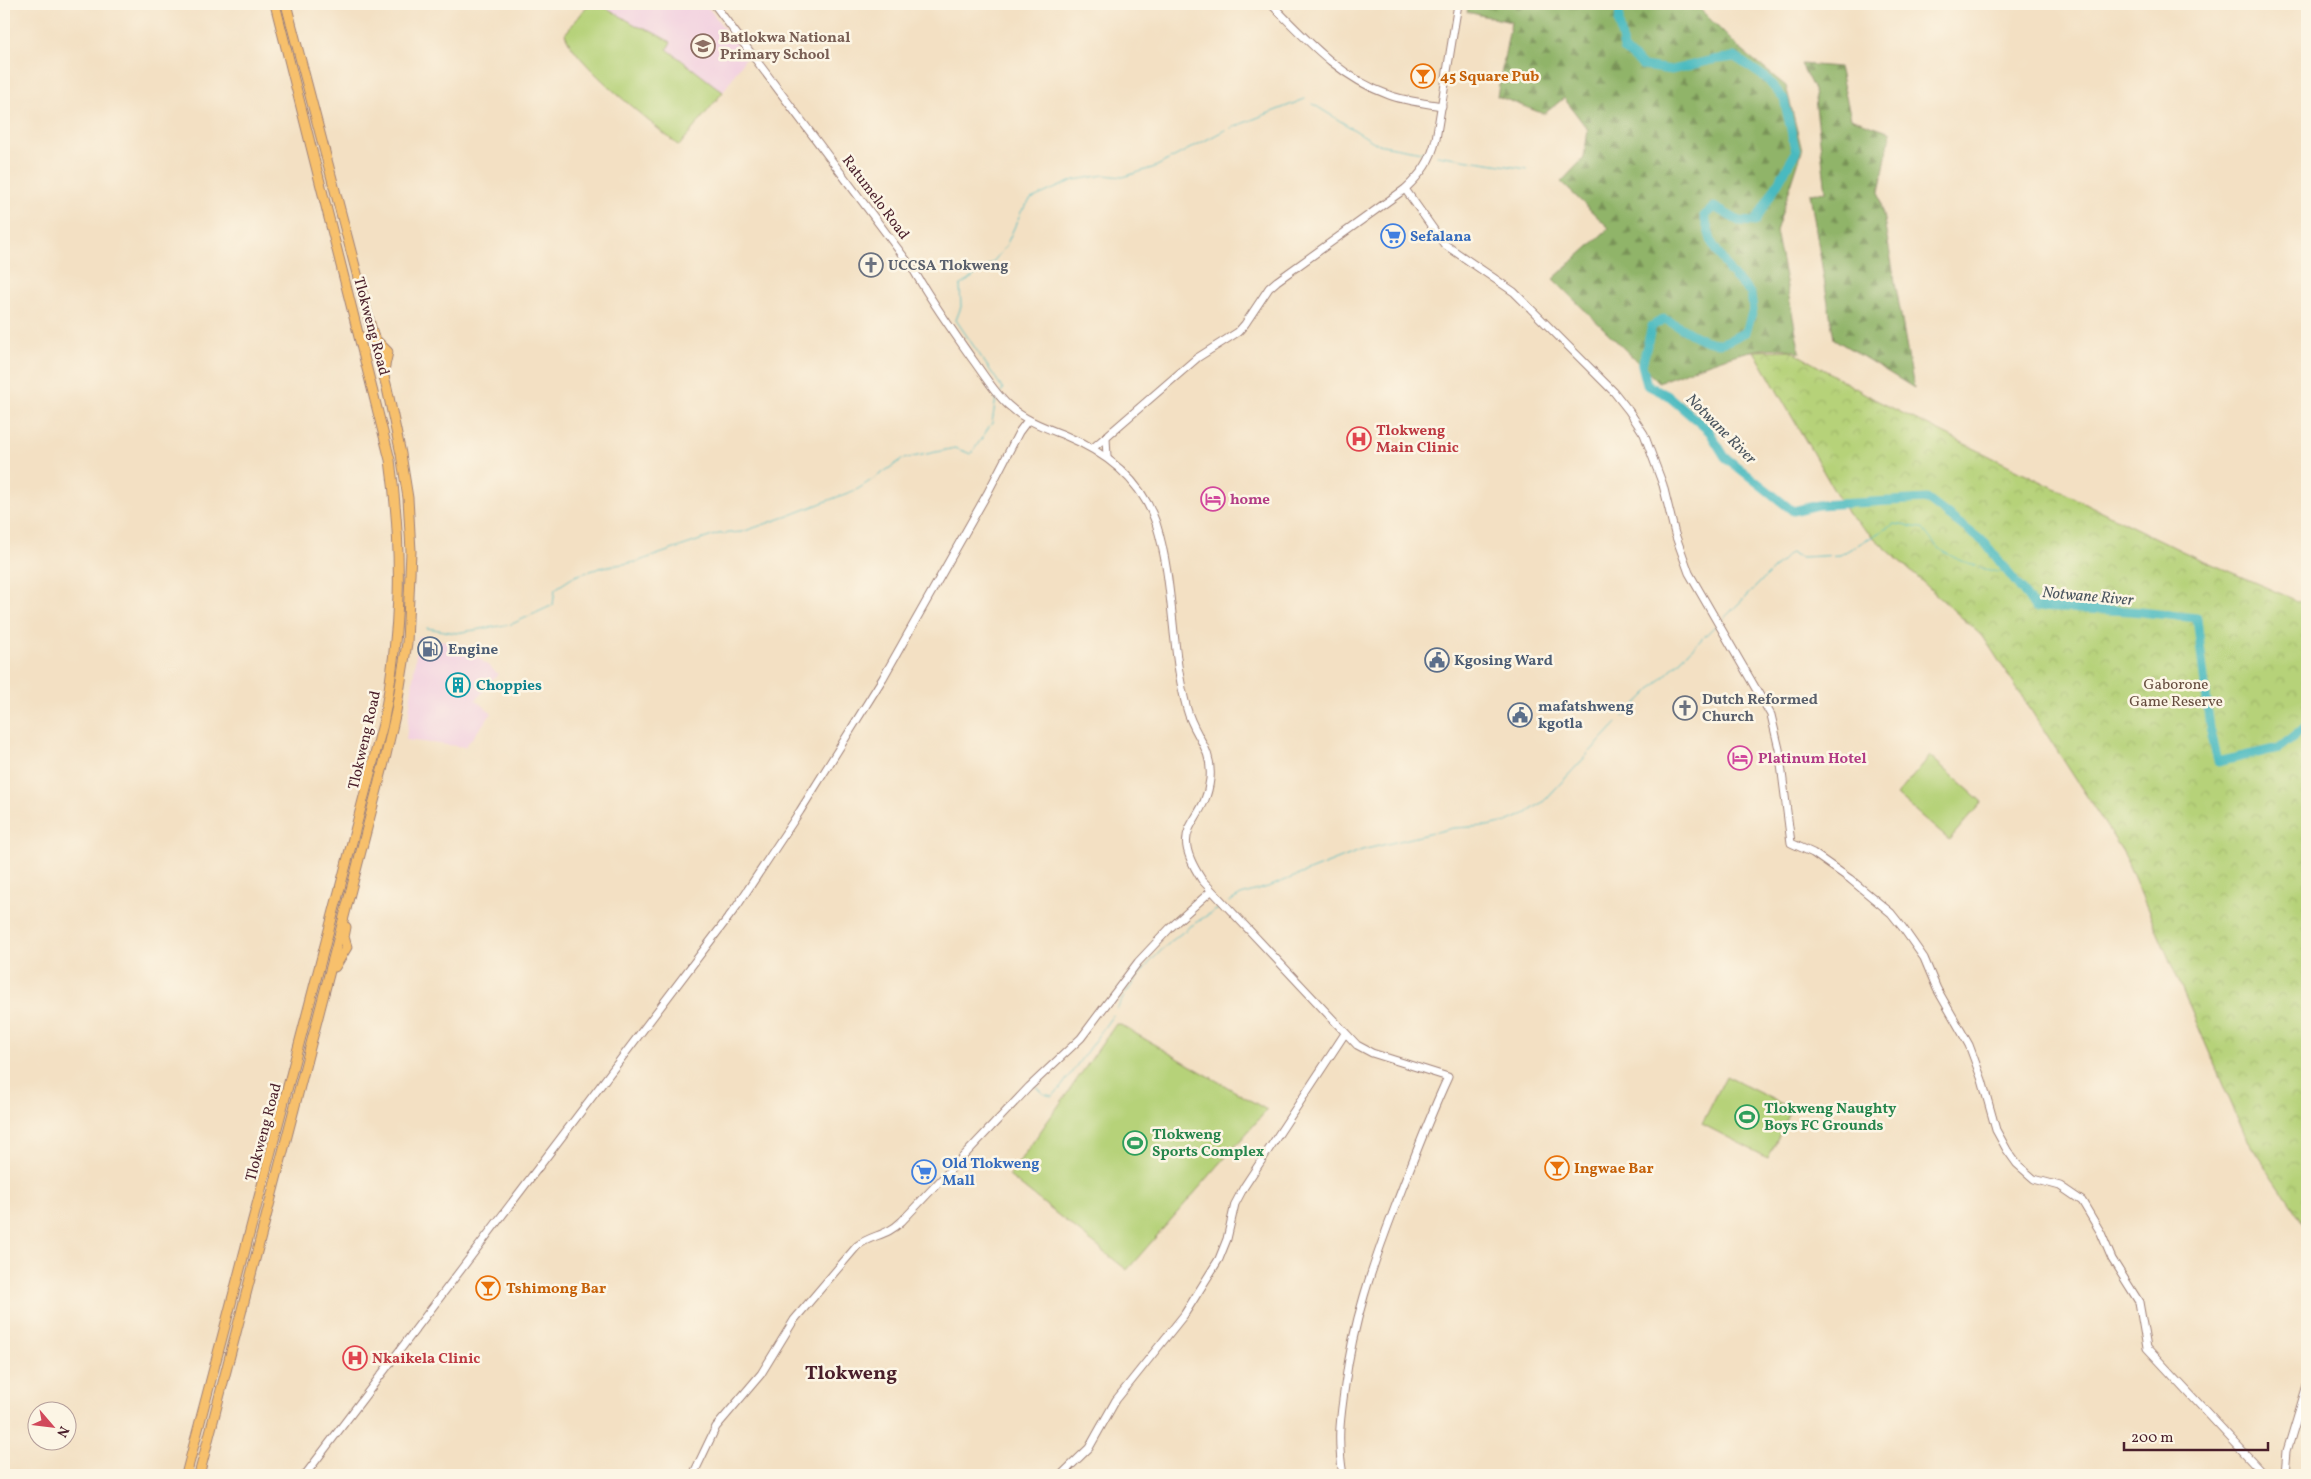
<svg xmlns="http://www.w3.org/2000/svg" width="2311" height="1479" font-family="Vollkorn,serif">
<defs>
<pattern id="forest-firs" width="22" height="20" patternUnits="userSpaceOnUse" patternTransform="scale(1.25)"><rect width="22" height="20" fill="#90b469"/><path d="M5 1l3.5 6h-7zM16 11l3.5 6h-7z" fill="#789257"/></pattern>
<pattern id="park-crowns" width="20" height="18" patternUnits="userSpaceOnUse" patternTransform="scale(1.25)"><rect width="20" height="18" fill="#b6d279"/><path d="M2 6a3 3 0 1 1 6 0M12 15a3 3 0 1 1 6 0" fill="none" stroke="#9eb469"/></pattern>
</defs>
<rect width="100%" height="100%" fill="#fcf5e5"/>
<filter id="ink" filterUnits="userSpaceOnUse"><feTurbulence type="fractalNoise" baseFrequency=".02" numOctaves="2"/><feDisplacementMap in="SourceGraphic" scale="10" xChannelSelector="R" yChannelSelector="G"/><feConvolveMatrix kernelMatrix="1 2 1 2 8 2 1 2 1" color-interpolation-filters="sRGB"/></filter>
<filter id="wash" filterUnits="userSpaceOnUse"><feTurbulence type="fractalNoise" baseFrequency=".0096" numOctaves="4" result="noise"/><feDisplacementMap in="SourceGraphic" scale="20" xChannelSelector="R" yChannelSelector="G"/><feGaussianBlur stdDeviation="1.12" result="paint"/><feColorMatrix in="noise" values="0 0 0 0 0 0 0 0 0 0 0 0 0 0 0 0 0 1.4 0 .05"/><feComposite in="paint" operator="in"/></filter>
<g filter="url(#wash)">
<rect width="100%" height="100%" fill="#f3e0c3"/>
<g fill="#f2cfe0">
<path d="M600,4H703L710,10L746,57L723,92L667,49L671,42L645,28L639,27Z"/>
<path d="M418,636L464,645L498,674L476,700L492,713L465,747L406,740Z"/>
</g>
<g fill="#b6d279" stroke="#807852">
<path d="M589,4H600L639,27L645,28L671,42L667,49L723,92L679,146C652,123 575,64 565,34Z"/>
<path d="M1930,756L1982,802L1949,840L1897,795Z"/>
<path d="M1116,1024H1119L1267,1110L1127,1270L1009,1176Z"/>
<path d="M1726,1076L1792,1109L1768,1158L1702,1124Z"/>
</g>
<g fill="url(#forest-firs)" stroke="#6d6a4a">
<path d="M1469,4H1695L1740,49L1786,86L1802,151L1776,231L1800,353C1763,336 1695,370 1658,382L1553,279L1609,228L1561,182L1584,158L1588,130L1564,98L1544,114L1497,96L1511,22L1467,12Z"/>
<path d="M1801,64L1839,67L1851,118L1891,132L1879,192L1914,388L1834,339L1810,194L1826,192L1814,90Z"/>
</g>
<path fill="url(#park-crowns)" stroke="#807852" d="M1790,350L1876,400L2184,552L2307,605V1229L2247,1140L2123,852L1984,638L1848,514L1754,351Z"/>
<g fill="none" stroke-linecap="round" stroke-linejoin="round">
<g stroke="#4abac0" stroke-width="1">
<path d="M1313,104L1377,144L1427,153"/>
<path d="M1231,128L1305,99"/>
<path d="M1437,155L1527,169"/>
<path d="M1001,392L1003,389L956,320L961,307L960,286L993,262L1006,246L1021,212L1031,199L1074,180L1104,175L1123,177L1155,167L1225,130"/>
<path d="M1722,620L1790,553L1802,557L1840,555L1894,524L1922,528C1929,537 1936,547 1946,553C1961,562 1992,573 2009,573"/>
<path d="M427,628L456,633L512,624L553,605L555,589L575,576L603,567L636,562L718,534L742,532L788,516L858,489L903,459L955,448L971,454L992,423L996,398"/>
<path d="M1623,717L1715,626"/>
<path d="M1229,902L1241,895L1271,886L1362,850L1453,828L1487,826L1507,822L1527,813L1544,801L1617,723"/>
<path d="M1117,1009C1140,965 1178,930 1222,907"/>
<path d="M1037,1087L1044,1094L1052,1096L1059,1090L1113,1015"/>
</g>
<path stroke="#4abac0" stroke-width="9" d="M1620,4L1619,23L1624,49L1643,66L1672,70L1712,60L1735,57L1766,78L1784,99L1796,152L1755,222L1739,221L1714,207L1704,216L1712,243L1730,272L1751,294L1753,310L1746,332C1738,335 1727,343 1719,343C1699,343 1682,326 1664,319L1652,326L1642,365L1647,385L1667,395L1709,431L1725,457L1793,511L1818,505L1927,499L1985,543L2035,607L2131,611L2197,618L2210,728L2218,762L2279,748L2307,726"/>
</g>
</g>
<g filter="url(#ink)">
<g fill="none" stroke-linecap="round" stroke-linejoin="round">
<g stroke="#9e8077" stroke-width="9">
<g id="minor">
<path d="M714,4L913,269C931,301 952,330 973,360C984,375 994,392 1008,405C1024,420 1044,427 1064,435C1105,452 1141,479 1156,523C1175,583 1170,649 1187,709C1194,736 1213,748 1210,779C1205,827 1165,824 1202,880L1357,1045L1372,1053L1448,1077C1428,1120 1412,1163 1395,1207C1372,1267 1353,1322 1345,1385C1340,1420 1337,1440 1343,1475"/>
<path d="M1271,4C1307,40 1339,77 1389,95C1405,101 1424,103 1442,106"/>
<path d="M1405,189L1444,244L1514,292L1614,392L1629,411L1644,434L1663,485L1675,534L1689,573L1771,715L1779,749L1791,843L1813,853L1850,879L1891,913L1903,928L1924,958L1937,989L1969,1045L1982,1080L1996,1130L2007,1150L2017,1164L2034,1179L2060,1186L2082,1201L2101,1233L2112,1259L2139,1302L2147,1348L2265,1475"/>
<path d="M1106,438L1107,457"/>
<path d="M1093,448L1197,358L1238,332L1245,324L1269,288L1277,281L1405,189C1421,174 1431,161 1436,139L1458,4"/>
<path d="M305,1475L737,906L800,811L883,678L987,494L1019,432L1028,420"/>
<path d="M693,1475L716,1427L761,1374L794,1320L857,1246C872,1234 886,1237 902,1221L1029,1087L1081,1038L1138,962L1170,928L1211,891"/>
<path d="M1061,1475L1089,1448L1116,1400L1184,1315L1219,1259L1227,1239L1235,1204L1244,1187L1344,1035"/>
<path d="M2285,1475L2287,1451L2307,1385"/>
</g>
</g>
<g stroke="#9e8077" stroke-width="11">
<g id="major">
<path d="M373,337L388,352L384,370"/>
<path d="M335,967L347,947L344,937L346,927"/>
<path d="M186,1475L383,724C401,631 403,554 390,460L275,4"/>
<path d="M199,1475L386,755L396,711L407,643L411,551L408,498L401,454L387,388L286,4"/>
</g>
</g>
<use href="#minor" stroke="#fff" stroke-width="7"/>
<use href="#major" stroke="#f7c06c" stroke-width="9"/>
</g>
</g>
<defs>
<g id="school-ring" transform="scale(1.25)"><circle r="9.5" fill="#fcf5e5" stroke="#8d6e63" stroke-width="1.5"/><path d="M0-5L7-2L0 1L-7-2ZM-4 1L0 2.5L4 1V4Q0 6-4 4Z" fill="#8d6e63"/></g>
<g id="bar-ring" transform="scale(1.25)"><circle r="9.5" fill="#fcf5e5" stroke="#e8710a" stroke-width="1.5"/><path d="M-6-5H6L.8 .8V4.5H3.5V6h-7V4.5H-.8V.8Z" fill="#e8710a"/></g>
<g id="supermarket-ring" transform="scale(1.25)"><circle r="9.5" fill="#fcf5e5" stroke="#3f7fe0" stroke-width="1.5"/><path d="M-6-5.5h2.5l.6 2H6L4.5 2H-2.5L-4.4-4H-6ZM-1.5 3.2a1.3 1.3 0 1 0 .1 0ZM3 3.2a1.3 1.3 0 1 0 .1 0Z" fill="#3f7fe0"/></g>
<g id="church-ring" transform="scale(1.25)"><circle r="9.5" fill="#fcf5e5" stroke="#6b7280" stroke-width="1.5"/><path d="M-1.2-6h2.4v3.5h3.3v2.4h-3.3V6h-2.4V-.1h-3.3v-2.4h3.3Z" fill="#6b7280"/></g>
<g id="hospital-ring" transform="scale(1.25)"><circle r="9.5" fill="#fcf5e5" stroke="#e0444e" stroke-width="1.5"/><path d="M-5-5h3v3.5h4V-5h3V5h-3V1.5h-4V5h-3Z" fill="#e0444e"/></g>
<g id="hotel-ring" transform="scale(1.25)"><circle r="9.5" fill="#fcf5e5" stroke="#d1479c" stroke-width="1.5"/><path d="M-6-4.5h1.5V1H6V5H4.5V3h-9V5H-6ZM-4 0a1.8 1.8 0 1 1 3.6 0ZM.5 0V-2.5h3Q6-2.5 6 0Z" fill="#d1479c"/></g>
<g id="fuel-ring" transform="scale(1.25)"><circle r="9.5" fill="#fcf5e5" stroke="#5c6f8a" stroke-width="1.5"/><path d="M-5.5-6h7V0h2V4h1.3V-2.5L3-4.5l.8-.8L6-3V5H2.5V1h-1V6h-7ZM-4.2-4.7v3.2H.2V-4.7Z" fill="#5c6f8a"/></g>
<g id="civic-ring" transform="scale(1.25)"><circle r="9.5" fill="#fcf5e5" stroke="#5c6f8a" stroke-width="1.5"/><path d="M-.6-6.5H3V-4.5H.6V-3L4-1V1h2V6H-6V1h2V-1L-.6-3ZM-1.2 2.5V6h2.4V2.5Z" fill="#5c6f8a"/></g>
<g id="building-ring" transform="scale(1.25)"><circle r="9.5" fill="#fcf5e5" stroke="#0f9aa8" stroke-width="1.5"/><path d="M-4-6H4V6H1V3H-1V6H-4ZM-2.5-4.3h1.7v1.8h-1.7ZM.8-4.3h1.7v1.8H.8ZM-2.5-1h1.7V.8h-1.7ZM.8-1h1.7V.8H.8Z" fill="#0f9aa8"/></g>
<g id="stadium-ring" transform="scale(1.25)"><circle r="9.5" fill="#fcf5e5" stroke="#2e9e5b" stroke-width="1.5"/><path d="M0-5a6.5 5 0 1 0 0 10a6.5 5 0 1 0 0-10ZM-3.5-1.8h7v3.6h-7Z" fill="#2e9e5b"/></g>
</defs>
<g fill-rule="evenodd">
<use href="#school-ring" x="703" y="46"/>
<use href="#bar-ring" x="1423" y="76"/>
<use href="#supermarket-ring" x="1393" y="236"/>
<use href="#church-ring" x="871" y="265"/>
<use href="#hospital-ring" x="1359" y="439"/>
<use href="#hotel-ring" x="1213" y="499"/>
<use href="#fuel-ring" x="430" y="649"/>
<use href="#civic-ring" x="1437" y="660"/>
<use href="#building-ring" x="458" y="685"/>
<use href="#church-ring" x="1685" y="708"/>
<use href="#civic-ring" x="1520" y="715"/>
<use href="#hotel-ring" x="1740" y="758"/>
<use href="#stadium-ring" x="1747" y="1117"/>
<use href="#stadium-ring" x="1135" y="1143"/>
<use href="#bar-ring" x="1557" y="1168"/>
<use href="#supermarket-ring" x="924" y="1172"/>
<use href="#bar-ring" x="488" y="1288"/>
<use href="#hospital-ring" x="355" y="1358"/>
</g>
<g text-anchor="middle" stroke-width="5" stroke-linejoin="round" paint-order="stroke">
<g font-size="15" font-weight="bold" fill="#785e54" stroke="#fcf5e5" text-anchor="start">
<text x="720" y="42">Batlokwa National<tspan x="720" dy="17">Primary School</tspan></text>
</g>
<g font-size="15" font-weight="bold" fill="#c56008" stroke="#fcf5e5" text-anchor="start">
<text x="1440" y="81">45 Square Pub</text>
<text x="1574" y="1173">Ingwae Bar</text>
<text x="506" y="1293">Tshimong Bar</text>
</g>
<g font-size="15" fill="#4a1f2b" stroke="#fcf5e5">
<text transform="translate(876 197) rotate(53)" y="5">Ratumelo Road</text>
<text transform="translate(372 326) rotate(75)" y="5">Tlokweng Road</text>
<text transform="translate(364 740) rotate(-77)" y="5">Tlokweng Road</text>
<text transform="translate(263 1132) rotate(-75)" y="5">Tlokweng Road</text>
</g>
<g font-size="15" font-weight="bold" fill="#366cbe" stroke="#fcf5e5" text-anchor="start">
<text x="1410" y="241">Sefalana</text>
<text x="942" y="1168">Old Tlokweng<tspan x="942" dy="17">Mall</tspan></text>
</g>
<g font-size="15" font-weight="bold" fill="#5b616d" stroke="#fcf5e5" text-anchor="start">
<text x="888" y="270">UCCSA Tlokweng</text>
<text x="1702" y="704">Dutch Reformed<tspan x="1702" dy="17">Church</tspan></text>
</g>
<g font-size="15" font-weight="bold" fill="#be3a42" stroke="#fcf5e5" text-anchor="start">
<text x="1376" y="435">Tlokweng<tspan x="1376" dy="17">Main Clinic</tspan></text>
<text x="372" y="1363">Nkaikela Clinic</text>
</g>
<g font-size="15" font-weight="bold" fill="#b23c85" stroke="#fcf5e5" text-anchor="start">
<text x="1230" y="504">home</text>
<text x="1758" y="763">Platinum Hotel</text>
</g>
<g font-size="15" font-weight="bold" fill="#4e5e75" stroke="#fcf5e5" text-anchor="start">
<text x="448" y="654">Engine</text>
<text x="1454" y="665">Kgosing Ward</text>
<text x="1538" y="711">mafatshweng<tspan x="1538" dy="17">kgotla</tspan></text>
</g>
<g font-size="15" fill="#654c3e" stroke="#fcf5e5">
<text x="2176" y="689">Gaborone<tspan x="2176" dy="17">Game Reserve</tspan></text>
</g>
<g font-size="15" font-weight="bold" fill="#0d838f" stroke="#fcf5e5" text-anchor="start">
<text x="476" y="690">Choppies</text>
</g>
<g font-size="15" font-weight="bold" fill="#27864d" stroke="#fcf5e5" text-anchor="start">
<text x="1764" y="1113">Tlokweng Naughty<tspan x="1764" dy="17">Boys FC Grounds</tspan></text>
<text x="1152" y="1139">Tlokweng<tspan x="1152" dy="17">Sports Complex</tspan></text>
</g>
<g font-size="16" font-style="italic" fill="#4a555f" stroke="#fcf5e5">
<text transform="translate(1722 428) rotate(45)" y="6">Notwane River</text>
<text transform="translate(2088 595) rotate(5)" y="6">Notwane River</text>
</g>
<g font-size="20" font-weight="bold" fill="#4a1f2b" stroke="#fcf5e5">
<text x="851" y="1379">Tlokweng</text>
</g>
</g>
<rect width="2311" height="1479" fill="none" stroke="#fcf5e5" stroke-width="20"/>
<g transform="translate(52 1426) rotate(118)"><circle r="24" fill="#fcf5e5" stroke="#b59f9b"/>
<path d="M0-4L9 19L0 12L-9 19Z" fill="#d1495b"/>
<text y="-8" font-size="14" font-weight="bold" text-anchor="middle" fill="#4a1f2b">N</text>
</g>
<path d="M2124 1442v8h144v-8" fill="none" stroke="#4a1f2b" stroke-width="2.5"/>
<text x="2131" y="1442" font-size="15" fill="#4a1f2b" stroke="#fcf5e5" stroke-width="4" paint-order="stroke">200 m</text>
</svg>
